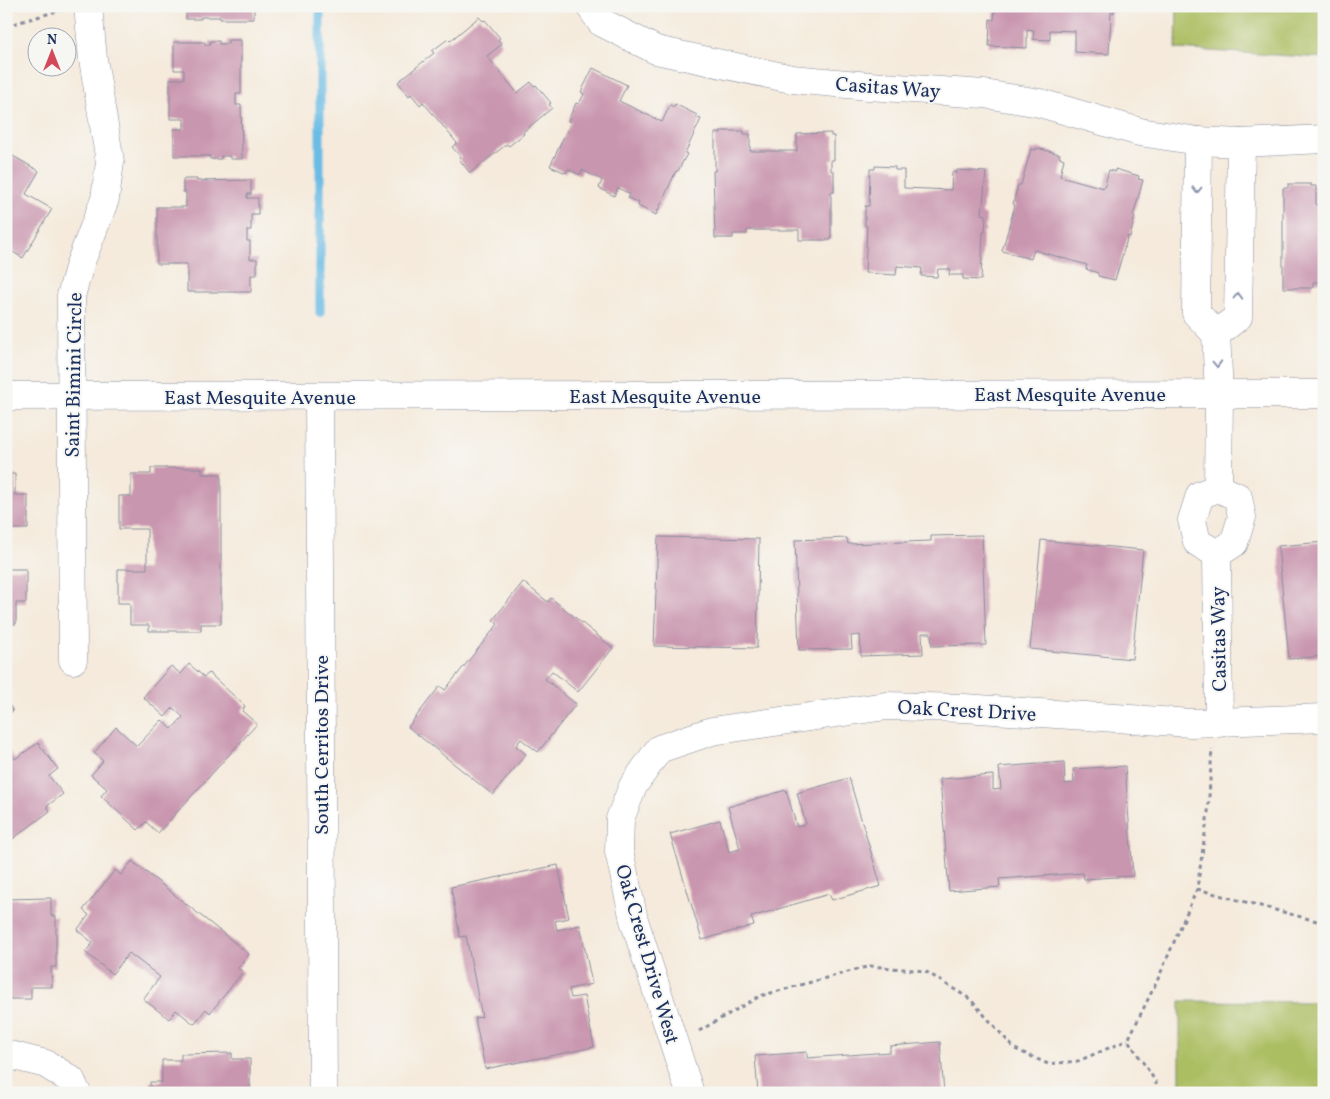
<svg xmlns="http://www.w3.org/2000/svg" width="1330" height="1099" font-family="Vollkorn,serif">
<rect width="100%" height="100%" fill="#f6f6f2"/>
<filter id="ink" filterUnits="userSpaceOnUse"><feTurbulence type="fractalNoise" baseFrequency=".02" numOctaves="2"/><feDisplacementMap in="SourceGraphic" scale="10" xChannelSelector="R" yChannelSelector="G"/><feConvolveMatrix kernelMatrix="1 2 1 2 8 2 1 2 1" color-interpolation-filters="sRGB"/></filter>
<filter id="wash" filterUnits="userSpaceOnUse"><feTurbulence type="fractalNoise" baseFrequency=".0096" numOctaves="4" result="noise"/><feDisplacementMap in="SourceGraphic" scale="20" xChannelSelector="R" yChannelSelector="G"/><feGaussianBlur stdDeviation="1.12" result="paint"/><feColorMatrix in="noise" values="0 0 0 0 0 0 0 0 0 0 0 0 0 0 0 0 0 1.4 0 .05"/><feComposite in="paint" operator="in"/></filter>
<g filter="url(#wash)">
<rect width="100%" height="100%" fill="#f5eadb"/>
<g fill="#acbe62" stroke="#647660">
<path d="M1177,6H1324V58L1176,49Z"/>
<path d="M1180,1001L1324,1002V1093H1180Z"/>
</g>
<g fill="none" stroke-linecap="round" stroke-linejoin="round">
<path stroke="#6abce5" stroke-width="9" d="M320,6V313"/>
</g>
<g id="blocks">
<g fill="#c996af">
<path d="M186,6H254V19H220V17H201V19H186Z"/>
<path d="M995,6H1114V13L1111,12L1109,54L1075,52V31L1050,30V40L1033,39L1034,30L1027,29V48L989,46L990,19L994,20Z"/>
<path d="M479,17L483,21L485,20L500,38L498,40L502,44L487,56L517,93L531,82L534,86L536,85L551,103L549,104L552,108L523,132L524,134L509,146L507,144L470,173L459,159L461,157L452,147L457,143L423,102L420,105L411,94L409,96L398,82L434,53L432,51L448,39L450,41Z"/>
<path d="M228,40H241V94H236V105H241L242,159H230V156H221V159H210V156H174V129H184V119H170V79H184V70H174V42H205V45H210V41H219V44H228Z"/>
<path d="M593,68L627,85L619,101L662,122L670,105L674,107L675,104L697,115L696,117L701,119L685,153L687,154L678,171H676L656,215L638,206L639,203L628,198L630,194L618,188L614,196L599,188L602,180L582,170L580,175L568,169L566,173L550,166L571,122L568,121L576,103L579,104L584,94L581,92Z"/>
<path d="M721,131H744V134H750V151H797V134L831,133V136H834V160H831V171H834V192H831V240H799V230H747V234H733V238H715L713,171H715V133H721Z"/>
<path d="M1037,148L1060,154L1059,157L1064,159L1060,176L1104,188L1109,170L1115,172V169L1139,176L1138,179L1143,180L1133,216H1135L1130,237L1128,236L1115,280L1098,276V273L1086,269L1087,265L1034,250L1031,259L1002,251L1015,205L1013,204L1018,185H1021L1031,149L1036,150Z"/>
<path d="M6,152L39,171L26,194L52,209L23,258L6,248Z"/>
<path d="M875,166L895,167V170H904V188L951,190L952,172L957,173V170L986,172L982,214L986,215L985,232H983L981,280L963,279V275H949L950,269H938L937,277L921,276L922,268L897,266L896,275L865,273L867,226H865V206H869L870,169H875Z"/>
<path d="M183,179H197V181L251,180V194H247V198H258V214H251V230H247V241H250V259H257V275H251V292H187V264H157V207H186V192H183Z"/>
<path d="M1288,184H1311V186H1316V205L1324,204V282H1313V288H1283V188H1288Z"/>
<path d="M151,468H202V474H221V624H201V631H149V625H130V603H118V569H147V529H119V496H131V474H151Z"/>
<path d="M6,474H15V495H28V529H6Z"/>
<path d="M982,535L986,645L932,646L931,633H922L923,654L861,656L860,635L851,636L852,649L799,650L795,540L847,538L848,544L931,541V536Z"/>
<path d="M658,537L759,539L757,648L654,646Z"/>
<path d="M1041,540L1143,550L1132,659L1030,649Z"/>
<path d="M1324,542V656L1289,659L1278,546Z"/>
<path d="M6,569H26V603H16V624H6Z"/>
<path d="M523,582L548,602L551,598L613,648L578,692L552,671L545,679L576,704L538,752L521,739L516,746L526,754L493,795L408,727L440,686L445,690L498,624L493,620Z"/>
<path d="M189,664L204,677L209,673L245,706L242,711L257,724L158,833L146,822L138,830L101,796L107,789L91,775L103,761L94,753L116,727L137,746L162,720L172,729L183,717L173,708L165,717L143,697L171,666L181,674Z"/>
<path d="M6,701L13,711L6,716Z"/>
<path d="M38,743L58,769L49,776L63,794L47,806L50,811L10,841L8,837L6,838V747L15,759Z"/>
<path d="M1064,762L1065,784L1074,783L1073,769L1125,766L1133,876L1084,879L1083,873L999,879L1000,887L949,891L940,779L993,775V790L1001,789L999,767Z"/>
<path d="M849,778L881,886L832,900L829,894L751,917L754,925L702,940L670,834L720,820L729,852L740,849L728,807L786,790L797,827L806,824L797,793Z"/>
<path d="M132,861L249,954L238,968L243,972L210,1013L206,1009L194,1024L176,1010L169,1019L143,999L160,977L129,953L112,974L85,952L93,943L77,930L89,915L83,910L115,870L121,875Z"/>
<path d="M558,865L569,918L555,921L557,930L580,925L592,984L569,989L571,998L584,996L594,1047L485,1069L475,1018L482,1017L466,936L460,937L451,887Z"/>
<path d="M51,898V916H56V967H51L52,987H31V999H6V899Z"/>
<path d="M940,1042L944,1093H758L755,1056L807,1052V1058L890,1052V1046Z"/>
<path d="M232,1053V1059H250V1093H150V1082H162V1060H181V1054Z"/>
</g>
</g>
</g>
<g filter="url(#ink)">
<use href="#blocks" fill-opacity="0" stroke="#888c9c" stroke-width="1"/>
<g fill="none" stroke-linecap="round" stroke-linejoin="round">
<g stroke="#888c9c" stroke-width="29">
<g id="minor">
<path d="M590,6L601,22L656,50L792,79L869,86L984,94L1040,103L1140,132L1198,141L1241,143L1324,139"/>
<path d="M1198,141L1196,313L1216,334L1219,394L1218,488"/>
<path d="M1216,334L1238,317L1241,143"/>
<path d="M6,396L1324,394"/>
<path d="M319,397L323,1093"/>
<path d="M1218,488L1238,497L1242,517L1234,543L1217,554L1197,542L1192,520L1200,495Z"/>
<path d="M1217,554L1219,723"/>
<path d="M73,660L71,296L80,264L105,199L110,162L93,59L88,6"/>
<path d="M6,1054L46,1064L71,1080L77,1093"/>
<path d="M690,1093L634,920L619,851L620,819L633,786L659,749L712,731L886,706L964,708L1191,723L1324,718"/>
</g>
</g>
<g stroke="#888c9c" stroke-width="3" stroke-dasharray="4 4" stroke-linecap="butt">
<path d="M6,26L61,10"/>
<path d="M1197,889L1324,923"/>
<path d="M699,1031L760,996L870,966L925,971L970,999L1015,1049L1048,1064L1078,1061L1128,1040"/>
<path d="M1156,1093V1082L1128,1040L1158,979L1197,889L1208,813L1212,749"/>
</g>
<use href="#minor" stroke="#fff" stroke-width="28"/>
</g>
<defs><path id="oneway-chevron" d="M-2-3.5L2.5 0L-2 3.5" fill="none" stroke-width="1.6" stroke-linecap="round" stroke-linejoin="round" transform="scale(1.25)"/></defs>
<g stroke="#8d97ae">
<use href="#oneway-chevron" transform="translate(1197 190) rotate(91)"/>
<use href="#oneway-chevron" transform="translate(1238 296) rotate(-89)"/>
<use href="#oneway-chevron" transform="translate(1217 364) rotate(88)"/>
</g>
</g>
<g text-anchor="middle" stroke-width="4" stroke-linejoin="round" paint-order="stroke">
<g font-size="20" fill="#1b2f5e" stroke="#f6f6f2">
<text transform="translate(888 87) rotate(4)" y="7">Casitas Way</text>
<text transform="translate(73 375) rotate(-89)" y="7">Saint Bimini Circle</text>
<text x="1070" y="401">East Mesquite Avenue</text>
<text x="665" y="403">East Mesquite Avenue</text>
<text x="260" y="404">East Mesquite Avenue</text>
<text transform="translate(1218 639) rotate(-91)" y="7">Casitas Way</text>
<text transform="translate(967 710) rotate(3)" y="7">Oak Crest Drive</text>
<text transform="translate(321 745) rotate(-90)" y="7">South Cerritos Drive</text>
<text transform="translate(648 954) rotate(74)" y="7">Oak Crest Drive West</text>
</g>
</g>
<rect width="1330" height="1099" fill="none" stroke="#f6f6f2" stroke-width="25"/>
<g transform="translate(52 52)"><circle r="24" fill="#f6f6f2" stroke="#9ea6b7"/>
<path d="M0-4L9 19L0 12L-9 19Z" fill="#d1495b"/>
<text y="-8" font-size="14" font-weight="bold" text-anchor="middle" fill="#1b2f5e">N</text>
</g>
</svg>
